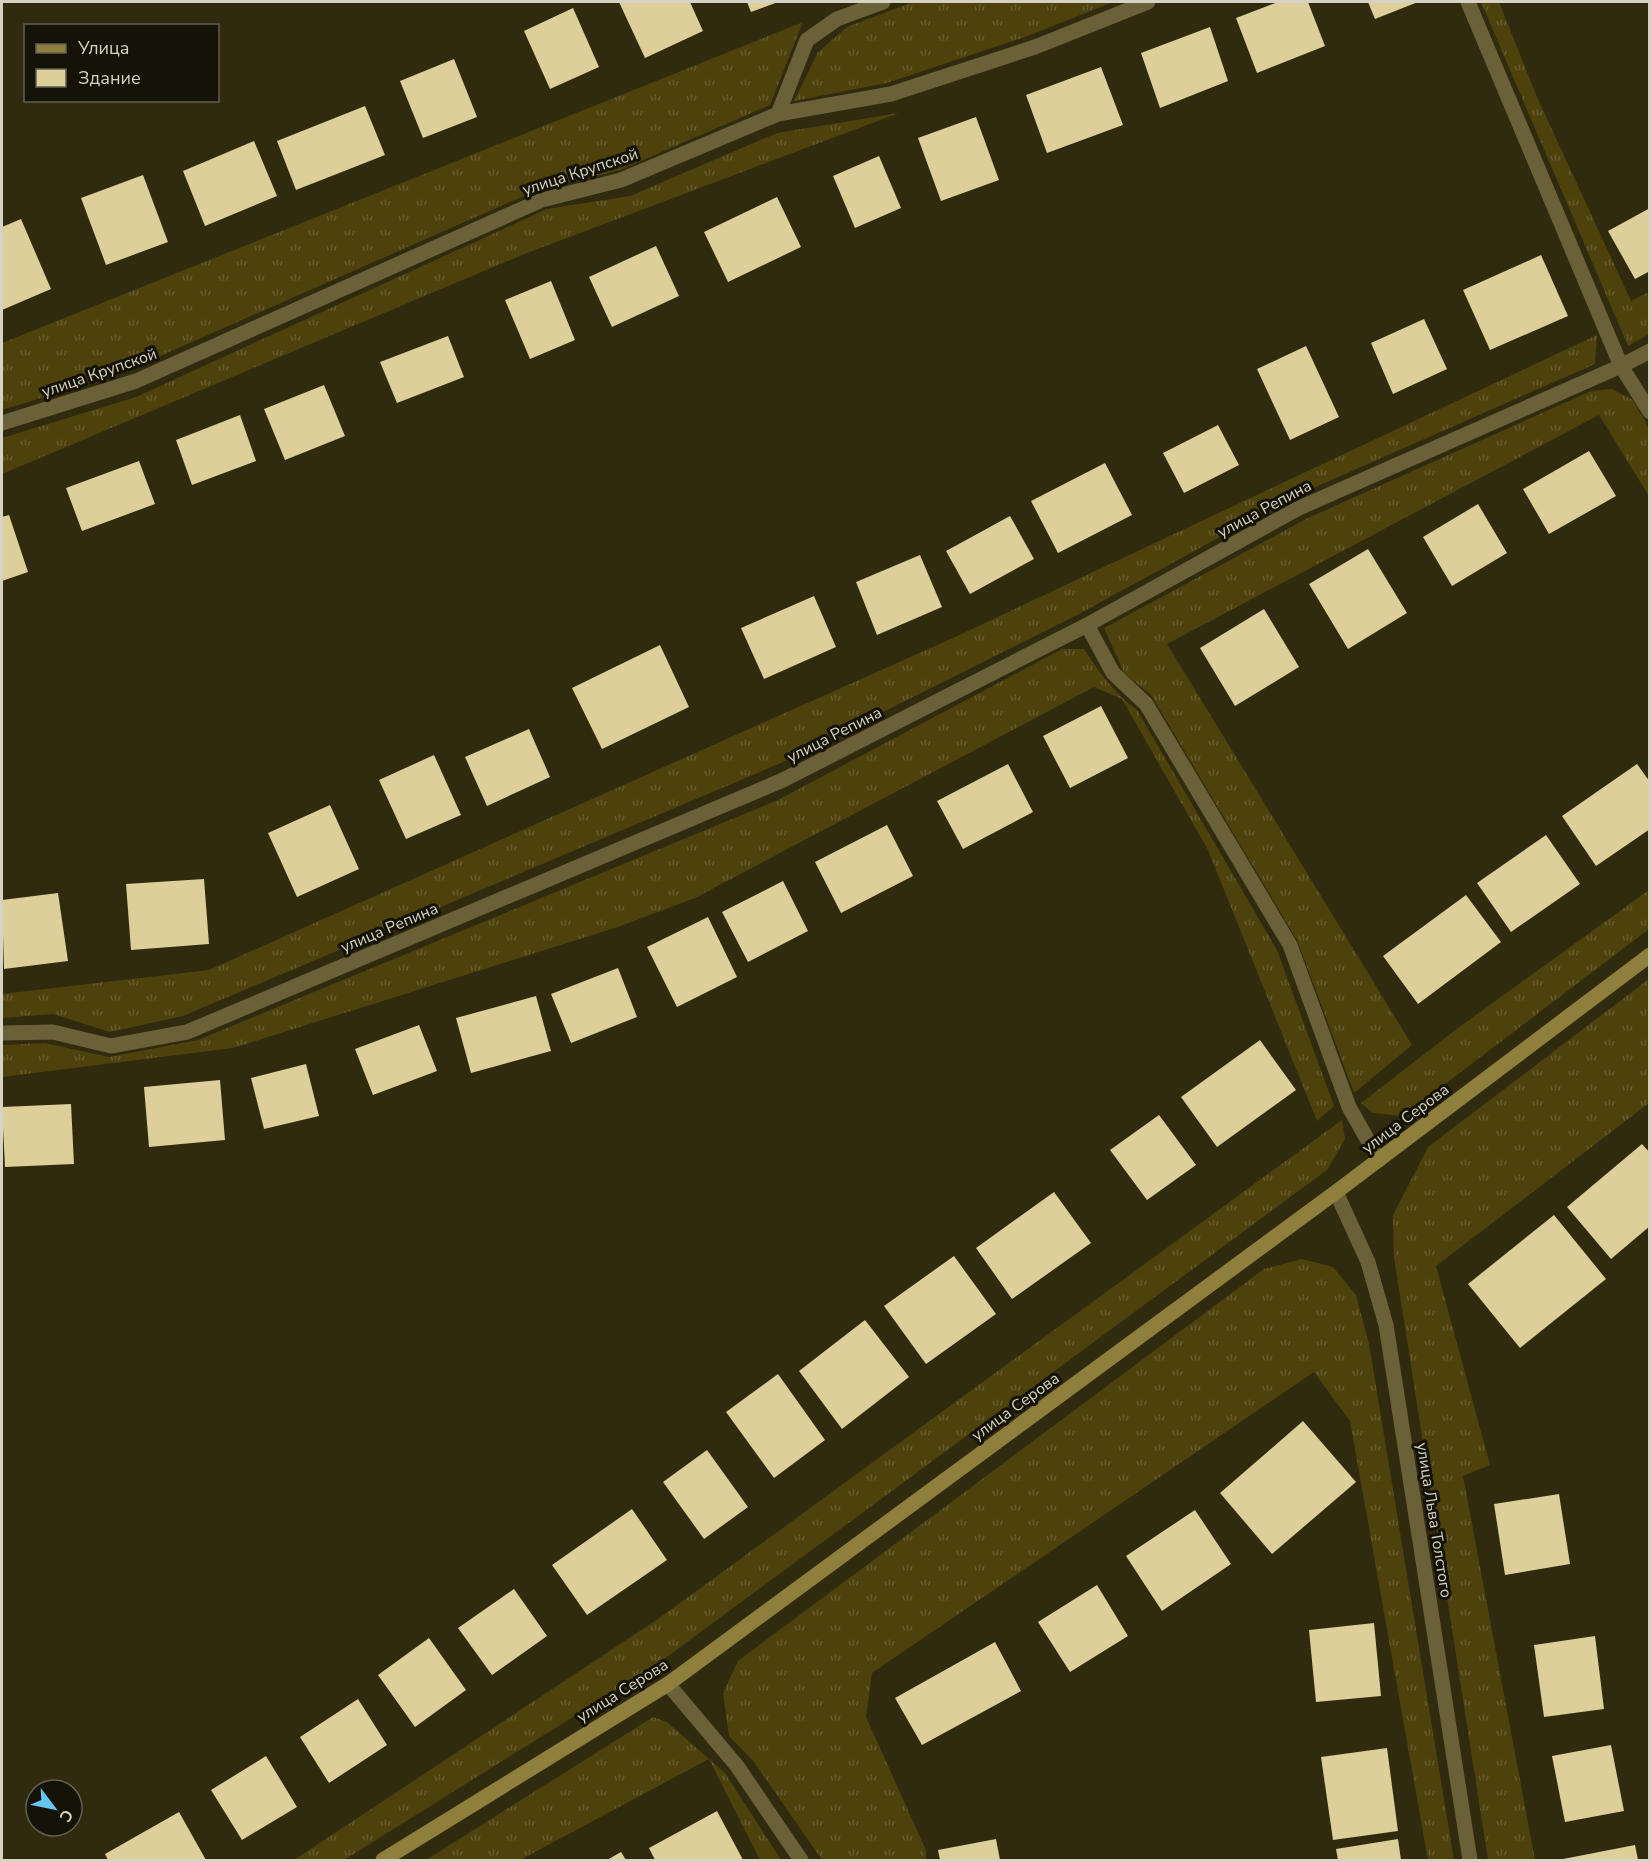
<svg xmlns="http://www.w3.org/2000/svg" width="1651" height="1862" font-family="'Nunito Sans',sans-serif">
<defs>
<pattern id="grass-tufts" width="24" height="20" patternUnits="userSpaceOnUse" patternTransform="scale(1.5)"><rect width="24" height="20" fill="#4d410c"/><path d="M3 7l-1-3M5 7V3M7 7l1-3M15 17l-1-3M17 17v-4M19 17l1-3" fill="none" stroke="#665c2e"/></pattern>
</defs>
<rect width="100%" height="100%" fill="#302a0f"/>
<g fill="url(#grass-tufts)">
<path d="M913,2H1113L1025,37L887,83L794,101L818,52L847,27Z"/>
<path d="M1481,2H1499L1537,97L1631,301L1649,292V334L1628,346Z"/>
<path d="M803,22L770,105L620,170L535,191L124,372L2,410V343Z"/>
<path d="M899,113L522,255L2,474V438L136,397L547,209L630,196L777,133Z"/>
<path d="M1597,335L1595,364L1295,496L1079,614L781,763L183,1016L110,1032L53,1014L2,1018V994L209,970L953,638Z"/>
<path d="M1612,389L1633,400L1649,428V496L1599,415L1167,644L1412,1045L1354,1093L1297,940L1151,695L1124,673L1104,628L1308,518L1591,391Z"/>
<path d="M1062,649H1084C1099,672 1114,693 1137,710L1277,950L1334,1106L1317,1121L1208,850L1122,699L1094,687L695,898L618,927L233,1048L2,1077V1045L45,1043L109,1057L198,1040L778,800Z"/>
<path d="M1649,890V929L1403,1116L1373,1113L1361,1103L1458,1028Z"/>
<path d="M1649,979V1103L1436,1266L1490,1465L1463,1476L1535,1860H1488L1394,1257L1393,1215L1428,1147Z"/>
<path d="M1342,1120L1345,1139L1327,1170L656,1665L344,1860H294L658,1619Z"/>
<path d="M1302,1259L1333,1267L1356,1295L1369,1344L1454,1860H1428L1350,1421L1314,1372L872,1673L866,1717L925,1848L926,1860H822L754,1762L729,1736L723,1693L738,1661L1264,1269Z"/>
<path d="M653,1717L667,1722L725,1773L781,1860H760L709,1759L520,1860H426Z"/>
</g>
<g fill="#dccf99">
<path d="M619,2H690L703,31L645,58Z"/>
<path d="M747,2H778L751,12Z"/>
<path d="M1278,2H1308L1325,46L1257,73L1236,18Z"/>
<path d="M1368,2H1418L1375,19Z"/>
<path d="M573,8L599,67L550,89L524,31Z"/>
<path d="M1210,27L1228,81L1160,108L1141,53Z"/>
<path d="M454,59L477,117L423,138L400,81Z"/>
<path d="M1101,67L1123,125L1047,153L1026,95Z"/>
<path d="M365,106L385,155L296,190L277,141Z"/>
<path d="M976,117L999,180L941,201L918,138Z"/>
<path d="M254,141L277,196L205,226L183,171Z"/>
<path d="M879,156L901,208L855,228L833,176Z"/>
<path d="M143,175L168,242L106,265L81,198Z"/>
<path d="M777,197L801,247L728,282L704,232Z"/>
<path d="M1650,208V271L1635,279L1608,231Z"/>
<path d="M21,219L51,289L2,310V227Z"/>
<path d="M656,246L679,296L612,327L589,277Z"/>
<path d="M1541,255L1568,316L1490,350L1463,290Z"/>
<path d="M551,281L575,340L530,359L505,300Z"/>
<path d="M1424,319L1447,369L1393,394L1371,343Z"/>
<path d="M448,336L464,377L397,403L380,362Z"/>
<path d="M1306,346L1339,417L1290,440L1257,369Z"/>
<path d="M324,385L345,436L285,460L264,409Z"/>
<path d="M240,415L256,461L192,485L176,440Z"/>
<path d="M1218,425L1239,465L1184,493L1163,453Z"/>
<path d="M1589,451L1616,496L1549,534L1523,489Z"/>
<path d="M139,461L155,504L82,531L66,488Z"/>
<path d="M1105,463L1132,515L1058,553L1031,501Z"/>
<path d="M1478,504L1507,553L1452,586L1423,537Z"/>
<path d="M9,515L28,572L2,581V517Z"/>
<path d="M1010,516L1034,559L970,594L946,551Z"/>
<path d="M1368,549L1407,613L1348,649L1309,584Z"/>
<path d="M920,555L942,607L877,635L856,582Z"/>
<path d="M814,596L836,647L764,679L741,628Z"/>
<path d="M1264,609L1299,667L1235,706L1200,648Z"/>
<path d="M660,645L689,707L602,749L572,688Z"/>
<path d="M1101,706L1128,758L1070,788L1043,736Z"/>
<path d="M529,729L550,777L487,806L465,757Z"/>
<path d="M434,755L461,815L406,839L379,780Z"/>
<path d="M1008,764L1033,812L963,849L937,801Z"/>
<path d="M1637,764L1650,782V829L1596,866L1562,816Z"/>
<path d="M330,805L359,869L297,897L268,833Z"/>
<path d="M887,825L913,876L841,913L815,862Z"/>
<path d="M1546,835L1580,884L1511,932L1477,883Z"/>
<path d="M204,879L209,944L131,950L126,884Z"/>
<path d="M783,881L808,931L748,962L722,912Z"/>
<path d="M58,893L68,961L4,969L2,900Z"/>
<path d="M1466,895L1501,942L1418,1004L1383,956Z"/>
<path d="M708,917L737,977L677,1007L647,947Z"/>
<path d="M618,968L637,1017L571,1043L551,994Z"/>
<path d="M536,996L551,1051L471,1073L456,1018Z"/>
<path d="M419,1025L437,1071L373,1095L355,1049Z"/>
<path d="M1260,1040L1296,1090L1217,1147L1181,1097Z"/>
<path d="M306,1064L319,1116L264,1129L251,1078Z"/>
<path d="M220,1080L225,1140L149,1147L144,1087Z"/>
<path d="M71,1104L74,1164L5,1167L2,1107Z"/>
<path d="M1159,1115L1196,1165L1147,1200L1110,1150Z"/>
<path d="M1642,1144L1650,1153V1226L1611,1259L1567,1207Z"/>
<path d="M1054,1192L1091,1243L1012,1299L976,1248Z"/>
<path d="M1554,1215L1606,1279L1520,1348L1468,1284Z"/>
<path d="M954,1256L996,1314L926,1364L884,1306Z"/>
<path d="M865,1320L909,1377L842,1429L799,1371Z"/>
<path d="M778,1374L825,1440L774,1478L726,1412Z"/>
<path d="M1303,1421L1356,1482L1272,1554L1220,1493Z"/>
<path d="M707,1450L748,1507L704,1539L663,1482Z"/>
<path d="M1559,1494L1570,1564L1505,1575L1494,1504Z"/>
<path d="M632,1509L667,1560L587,1615L552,1565Z"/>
<path d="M1195,1510L1231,1564L1162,1611L1126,1556Z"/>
<path d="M1097,1585L1128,1636L1070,1672L1038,1622Z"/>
<path d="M514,1589L547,1636L492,1675L458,1628Z"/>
<path d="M1374,1623L1381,1696L1316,1702L1309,1630Z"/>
<path d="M1595,1636L1604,1709L1544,1717L1534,1645Z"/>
<path d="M429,1638L466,1690L415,1727L378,1675Z"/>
<path d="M995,1642L1021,1691L922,1745L895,1698Z"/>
<path d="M358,1699L387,1745L329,1783L300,1737Z"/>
<path d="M1611,1745L1624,1811L1565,1822L1552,1756Z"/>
<path d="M1387,1748L1398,1831L1333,1840L1321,1757Z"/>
<path d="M266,1756L297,1807L242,1840L211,1790Z"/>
<path d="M717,1811L743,1860H655L649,1848Z"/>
<path d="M179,1812L206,1860H108L105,1854Z"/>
<path d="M996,1839L1000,1860H940L938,1850Z"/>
<path d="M1398,1839L1401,1860H1338L1336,1849Z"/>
<path d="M1635,1845L1638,1860H1564L1563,1859Z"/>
<path d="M621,1852L626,1860H607Z"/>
</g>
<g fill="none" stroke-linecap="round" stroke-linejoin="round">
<g stroke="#6a6138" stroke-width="15">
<path d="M1468,2L1621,366L1650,412"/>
<path d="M778,114L807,40L837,19L883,2"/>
<path d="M1087,625L1113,673L1146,704L1290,945L1349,1107L1379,1160"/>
</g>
<g stroke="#6a6138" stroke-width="15">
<path d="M2,423L136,381L542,200L621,180L778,114L891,94L1035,47L1148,2"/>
<path d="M2,1033L53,1032L111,1046L187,1032L783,780L1087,625L1299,508L1621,366L1650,351"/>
<path d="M1336,1192L1368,1262L1386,1325L1470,1860"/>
<path d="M668,1684L737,1766L801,1860"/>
</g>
<path stroke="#8f7f3c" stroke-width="15" d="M383,1860L668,1684L1336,1192L1650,955"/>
</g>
<g text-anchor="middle" stroke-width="6" stroke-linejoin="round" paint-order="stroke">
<g font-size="16" fill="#d6d3c4" stroke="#151207">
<text transform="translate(580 171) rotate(-18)" y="6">улица Крупской</text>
<text transform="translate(99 372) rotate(-19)" y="6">улица Крупской</text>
<text transform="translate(1264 508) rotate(-28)" y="6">улица Репина</text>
<text transform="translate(834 734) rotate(-27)" y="6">улица Репина</text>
<text transform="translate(389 927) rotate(-23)" y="6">улица Репина</text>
<text transform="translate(1405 1118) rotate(-37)" y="6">улица Серова</text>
<text transform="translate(1015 1406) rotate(-36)" y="6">улица Серова</text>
<text transform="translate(1435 1520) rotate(81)" y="6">улица Льва Толстого</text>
<text transform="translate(622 1690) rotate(-32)" y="6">улица Серова</text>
</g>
</g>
<rect width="1651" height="1862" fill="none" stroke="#d6d3c4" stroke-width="6"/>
<rect x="24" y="24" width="195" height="78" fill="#151207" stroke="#625f53" stroke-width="1.5"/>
<rect x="36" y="44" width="30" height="9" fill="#8f7f3c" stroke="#625f53" stroke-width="1.5"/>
<text x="78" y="54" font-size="18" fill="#d6d3c4">Улица</text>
<rect x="36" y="69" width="30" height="18" fill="#dccf99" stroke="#625f53" stroke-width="1.5"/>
<text x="78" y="84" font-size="18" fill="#d6d3c4">Здание</text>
<g transform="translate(54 1808) rotate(122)"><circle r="28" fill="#151207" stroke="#625f53" stroke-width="1.5"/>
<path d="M0-4.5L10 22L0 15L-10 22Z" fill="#65c5ee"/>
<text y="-9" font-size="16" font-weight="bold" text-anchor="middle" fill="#d6d3c4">С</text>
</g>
</svg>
